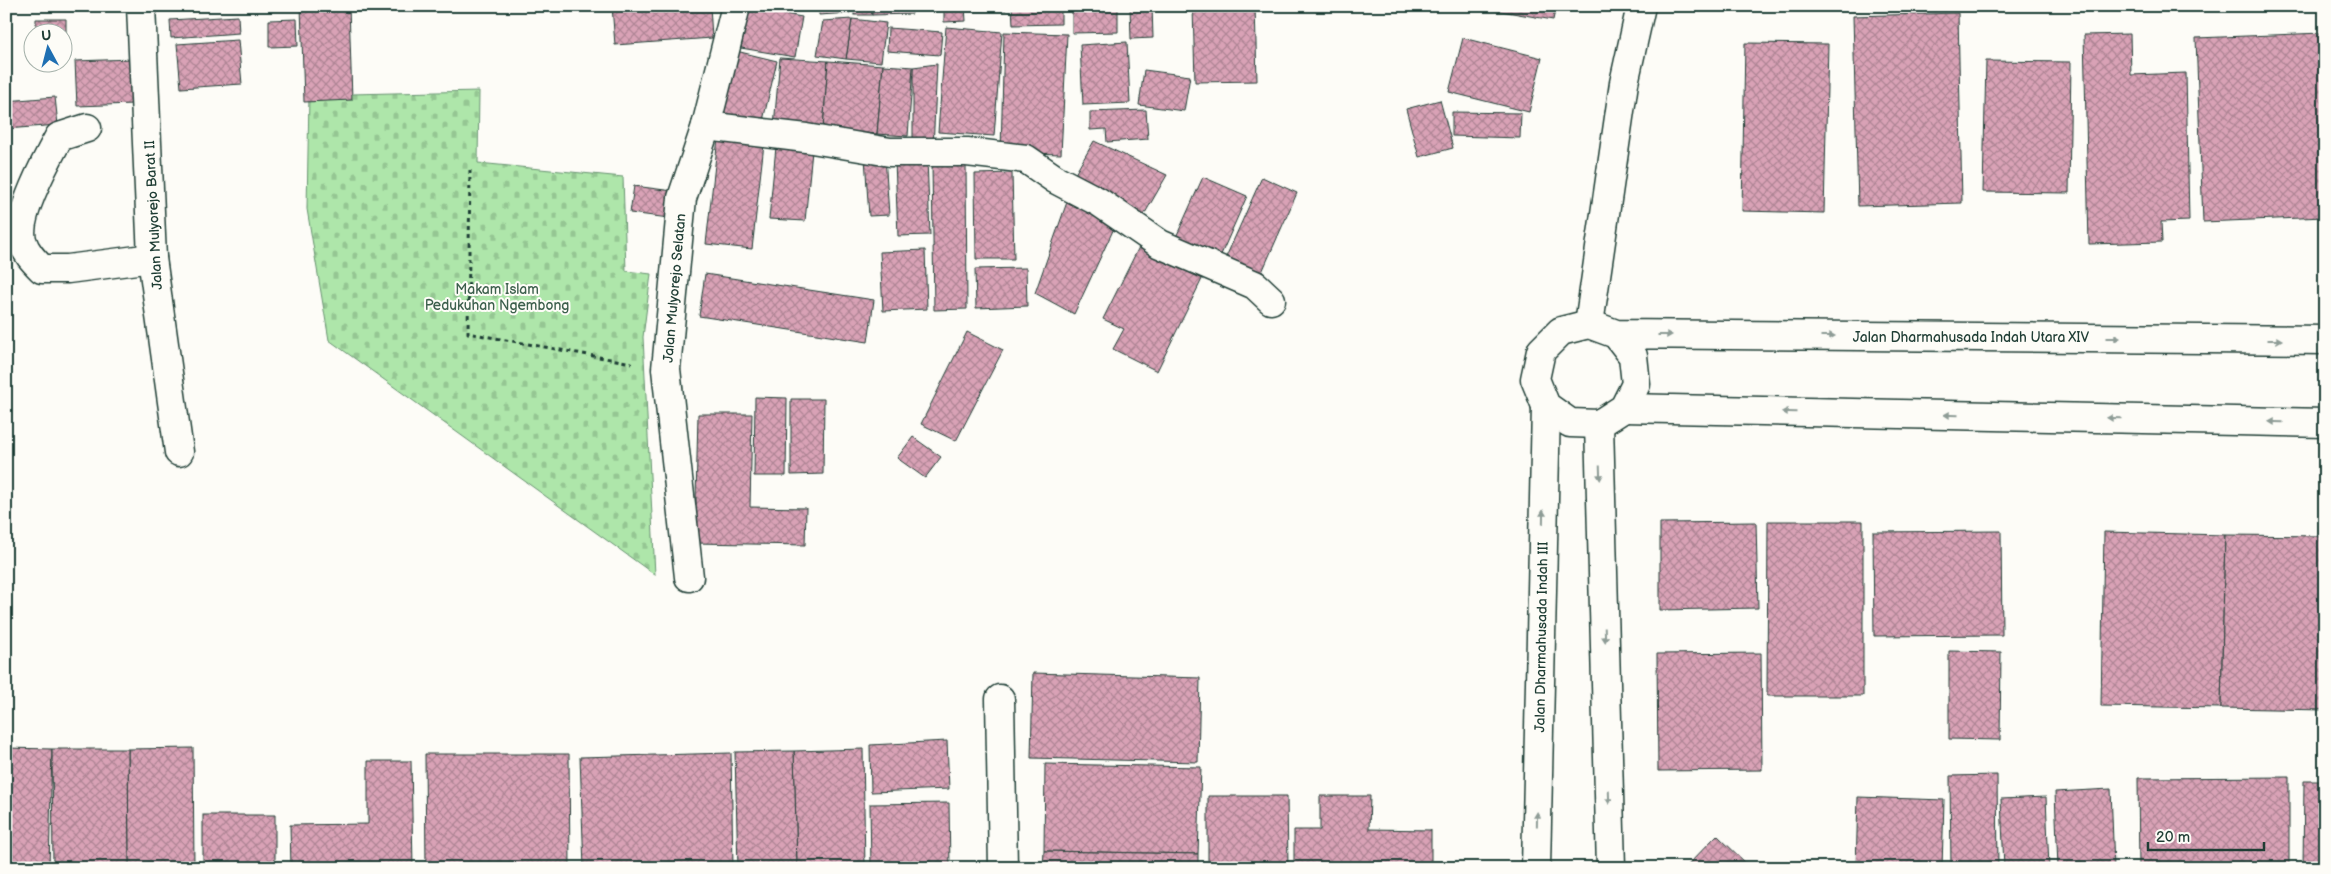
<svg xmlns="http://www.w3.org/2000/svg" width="2331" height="874" font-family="'Balsamiq Sans',sans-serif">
<defs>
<pattern id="cemetery-stones" width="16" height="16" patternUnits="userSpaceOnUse" patternTransform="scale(1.25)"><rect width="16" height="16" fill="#aee6aa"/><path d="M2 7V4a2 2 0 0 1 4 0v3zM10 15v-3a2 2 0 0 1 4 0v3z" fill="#95c693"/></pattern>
<pattern id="building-cross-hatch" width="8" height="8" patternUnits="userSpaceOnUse" patternTransform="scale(1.25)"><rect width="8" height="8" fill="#d9a2b6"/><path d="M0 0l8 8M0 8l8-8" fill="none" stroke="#af8595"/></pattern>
</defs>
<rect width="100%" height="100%" fill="#fdfcf7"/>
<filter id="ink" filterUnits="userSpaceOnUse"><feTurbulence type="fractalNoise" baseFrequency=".02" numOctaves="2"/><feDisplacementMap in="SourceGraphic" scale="10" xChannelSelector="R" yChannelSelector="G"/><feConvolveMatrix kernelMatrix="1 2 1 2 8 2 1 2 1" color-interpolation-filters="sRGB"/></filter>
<g filter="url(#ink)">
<path fill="url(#cemetery-stones)" stroke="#66926f" d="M479,91L478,163L623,177L626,271L651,274L643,337L655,575L329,340L307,209L309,95Z"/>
<g fill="url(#building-cross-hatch)" stroke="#1f3d34">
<path d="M301,6H349L352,100L304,102Z"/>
<path d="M612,6H710L712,38L615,45Z"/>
<path d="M792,6H814V9L792,10Z"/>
<path d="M819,6H849L850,13L819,15Z"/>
<rect x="854" y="6" width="18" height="9"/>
<path d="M872,6H912V14L872,15Z"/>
<path d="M944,6H965L966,21L944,22Z"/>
<path d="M972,6H1006V10L972,11Z"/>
<path d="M1012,6H1061V24L1013,25Z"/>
<path d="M1072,6H1118V32L1072,33Z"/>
<path d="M1130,6H1152L1153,38L1131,39Z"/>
<path d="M1255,6L1257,81L1195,82L1193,7Z"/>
<path d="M1472,6H1556L1553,20Z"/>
<path d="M749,8L802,17L795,57L741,48Z"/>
<path d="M1958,13L1962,203L1858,206L1853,16Z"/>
<path d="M238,16L239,33L171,38L170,20Z"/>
<path d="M36,19H66V44H62V32H36Z"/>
<path d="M297,19L298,46L269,47V20Z"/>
<path d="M852,19L886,23L881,62L846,59Z"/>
<path d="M852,19L846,59L817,55L823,21Z"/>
<path d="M946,27L1002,32L994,136L938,132Z"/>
<path d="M888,28L942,32L940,55L887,51Z"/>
<path d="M1004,32L1067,34L1061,154L1001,152Z"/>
<path d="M2323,33L2325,217L2203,222L2196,38Z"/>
<path d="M2130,34L2131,75L2186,73L2189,221L2161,222L2162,242L2089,244L2084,35Z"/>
<path d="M1463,38L1542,58L1529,112L1449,92Z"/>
<path d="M238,40L242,84L181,88L177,44Z"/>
<path d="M1127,42L1130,103L1083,105L1080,45Z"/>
<path d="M1745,43L1828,44L1824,213L1742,211Z"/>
<path d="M732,50L777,61L761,129L716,119Z"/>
<path d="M780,58L828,61L823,130L774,126Z"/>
<path d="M132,59L133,104L77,106L75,61Z"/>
<path d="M828,61L883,65L877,134L823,130Z"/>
<path d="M1986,61L2071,62L2069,193L1983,192Z"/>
<path d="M937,64L933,148L913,147V67Z"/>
<path d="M883,65L913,67L908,136L877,134Z"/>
<path d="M1144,70L1190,76L1184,111L1139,105Z"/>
<path d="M55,97L58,125L6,129V101Z"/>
<path d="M1440,100L1453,148L1419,157L1406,109Z"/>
<path d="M1146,110L1148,139L1107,142L1106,129L1090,130V112Z"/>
<path d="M1452,112L1521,113L1520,138L1452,136Z"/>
<path d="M718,138L764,144L752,249L706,244Z"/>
<path d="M1094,141L1167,175L1141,220L1071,181Z"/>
<path d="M776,147L812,151L805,221L769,219Z"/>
<path d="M885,156L889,215L869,216L865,158Z"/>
<path d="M927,159L930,235L898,236L895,161Z"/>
<path d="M966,163L967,309L934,310L932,164Z"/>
<path d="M1012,173L1014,259H976L975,174Z"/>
<path d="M1203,177L1247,196L1216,266L1172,246Z"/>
<path d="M1262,177L1297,193L1258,281L1222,266Z"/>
<path d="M634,186L673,191L669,218L630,213Z"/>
<path d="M1089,201L1116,224L1074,314L1035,293L1067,202Z"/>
<path d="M1139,247L1204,275L1157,371L1113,349L1124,329L1103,319Z"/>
<path d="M925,250L927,309L883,311L880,252Z"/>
<path d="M1026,268L1027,306L976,308L975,269Z"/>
<path d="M705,274L874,300L868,342L699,316Z"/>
<path d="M967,332L1003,350L956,441L921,424Z"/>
<path d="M755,397L787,398L786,476H754Z"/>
<path d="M791,399H824L823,474L791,475Z"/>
<path d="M698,414H752L750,507L806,508L805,545L695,543Z"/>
<path d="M913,437L941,457L925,478L897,458Z"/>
<path d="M1768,521H1863V696H1767Z"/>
<path d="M1756,522L1758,608L1660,610V523Z"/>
<path d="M2001,531L2002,635L1874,636L1873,532Z"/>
<path d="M2104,532L2225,535L2221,708L2101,706Z"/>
<path d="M2225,535L2325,536V710L2221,708Z"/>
<path d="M1949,651L2001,652L2000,740L1949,739Z"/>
<path d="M1761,653L1762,770L1658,771L1657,654Z"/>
<path d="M1033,673L1200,678L1198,762L1031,758Z"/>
<path d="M947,741L949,789L871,792L870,745Z"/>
<path d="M6,748L52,749L49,868H6Z"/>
<path d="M193,748L194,868H129L128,749Z"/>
<path d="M52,749H128L129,868H53Z"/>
<path d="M863,749L865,868H797L794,751Z"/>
<path d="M794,751L797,868H738L735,752Z"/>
<path d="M731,753L733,868H584L580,757Z"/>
<path d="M425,754H569L570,868H426Z"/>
<path d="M368,761H411L413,868H291L290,825L368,824Z"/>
<path d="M1045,764L1201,767L1198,854L1044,851Z"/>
<path d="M1997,775L1998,868H1951L1950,776Z"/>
<path d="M2289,777V868H2139L2138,778Z"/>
<path d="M2304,781H2325V868H2303Z"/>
<path d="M2111,789L2114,868H2058L2055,792Z"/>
<path d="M1208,796H1287L1288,868H1208Z"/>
<path d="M1320,796H1370L1369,829L1431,830V868H1294V830H1320Z"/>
<path d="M1858,797L1944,800L1942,868H1856Z"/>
<path d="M2046,797L2049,868H2004L2001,799Z"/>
<path d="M949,803L950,868H871L870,804Z"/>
<rect x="203" y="815" width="72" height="53"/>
<path d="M1717,835L1751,868H1685Z"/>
<path d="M1044,851L1198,854V868H1043Z"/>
</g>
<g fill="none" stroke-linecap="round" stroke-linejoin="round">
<g stroke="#1f3d34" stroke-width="31">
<g id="minor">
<path d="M141,6L152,258L179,452"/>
<path d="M706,126L806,138L890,152H967L1026,159L1055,179L1099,202L1160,244L1255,285L1271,300"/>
<path d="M87,128L59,137C47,159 16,216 22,240C25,252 34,261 42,269H68L152,258"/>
<path d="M1589,324L1624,83L1641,6"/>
<path d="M1616,334L1633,356L1636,384L1624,408L1599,424L1570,423L1546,406L1535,379L1541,351L1561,331L1589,324L1616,334L2325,340"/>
<path d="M1624,408L2325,423"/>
<path d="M1599,424L1611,868"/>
<path d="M689,577L666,369L682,198L706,126L736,6"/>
<path d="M1000,699L1003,868"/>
<path d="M1536,868L1546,406"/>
</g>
</g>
<path stroke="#1f3d34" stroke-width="3" stroke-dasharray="4 4" stroke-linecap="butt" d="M470,170L468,333L632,363"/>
<use href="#minor" stroke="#fdfcf7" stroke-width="28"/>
</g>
<defs><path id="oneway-solid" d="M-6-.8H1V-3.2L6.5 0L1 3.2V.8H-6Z" transform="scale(1.25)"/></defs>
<g fill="#8e9c96">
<use href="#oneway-solid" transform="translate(1665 335)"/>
<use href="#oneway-solid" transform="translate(1828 336)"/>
<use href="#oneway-solid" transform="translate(2113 338)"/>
<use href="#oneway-solid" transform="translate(2275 340)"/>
<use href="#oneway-solid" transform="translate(1789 412) rotate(-179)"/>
<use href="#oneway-solid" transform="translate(1951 415) rotate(-179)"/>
<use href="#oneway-solid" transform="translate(2114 418) rotate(-179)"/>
<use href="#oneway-solid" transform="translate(2276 422) rotate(-179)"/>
<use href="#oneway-solid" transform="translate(1600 473) rotate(88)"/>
<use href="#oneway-solid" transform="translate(1543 517) rotate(-89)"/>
<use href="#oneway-solid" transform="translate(1605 635) rotate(88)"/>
<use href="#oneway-solid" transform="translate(1609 797) rotate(88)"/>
<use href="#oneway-solid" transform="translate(1537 819) rotate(-89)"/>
</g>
</g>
<g text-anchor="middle" stroke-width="4" stroke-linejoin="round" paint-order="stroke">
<g font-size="14" fill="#1f3d34" stroke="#fdfcf7">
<text transform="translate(153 215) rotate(-93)" y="5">Jalan Mulyorejo Barat II</text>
<text transform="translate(674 288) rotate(-85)" y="5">Jalan Mulyorejo Selatan</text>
<text x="1971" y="342">Jalan Dharmahusada Indah Utara XIV</text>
<text transform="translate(1541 637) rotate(-89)" y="5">Jalan Dharmahusada Indah III</text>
</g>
<g font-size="14" fill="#3c5f4c" stroke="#fdfcf7">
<text x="497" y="294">Makam Islam<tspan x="497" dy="16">Pedukuhan Ngembong</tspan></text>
</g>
</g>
<rect width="2331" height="874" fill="none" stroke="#fdfcf7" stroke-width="25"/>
<rect x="12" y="12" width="2306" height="849" fill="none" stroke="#1f3d34" stroke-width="2" filter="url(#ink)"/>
<g transform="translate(48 48) rotate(353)"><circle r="24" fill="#fdfcf7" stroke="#a4b0a9"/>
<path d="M0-4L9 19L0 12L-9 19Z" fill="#1f6fb2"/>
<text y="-8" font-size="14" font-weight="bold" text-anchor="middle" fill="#1f3d34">U</text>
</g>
<path d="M2148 842v8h116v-8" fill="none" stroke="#1f3d34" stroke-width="2.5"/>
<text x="2156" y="842" font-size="15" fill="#1f3d34" stroke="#fdfcf7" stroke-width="4" paint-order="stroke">20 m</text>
</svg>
